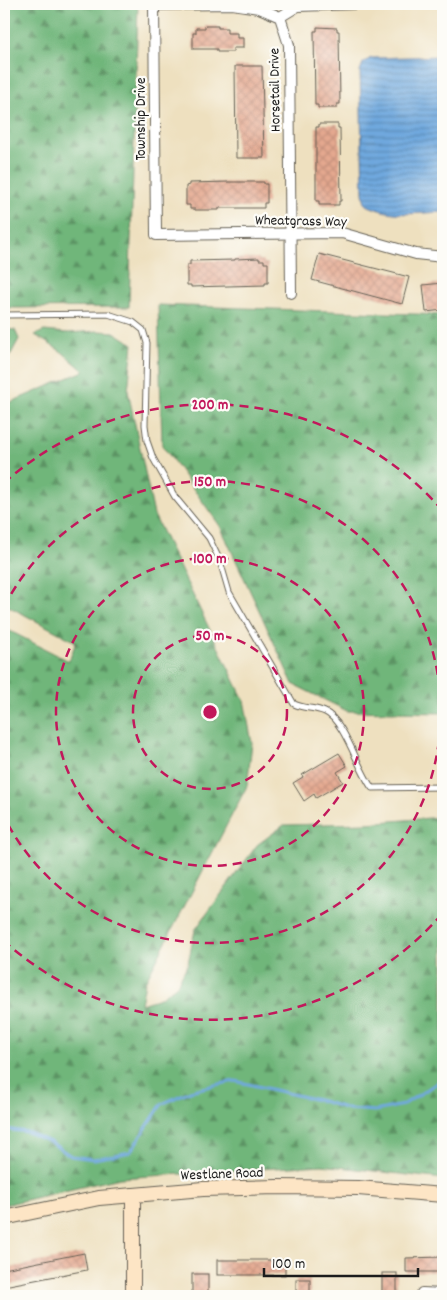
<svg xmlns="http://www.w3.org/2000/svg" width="447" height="1300" font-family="Dekko,sans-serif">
<defs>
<pattern id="forest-firs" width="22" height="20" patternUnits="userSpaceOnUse" patternTransform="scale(1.25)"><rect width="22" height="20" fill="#70b67a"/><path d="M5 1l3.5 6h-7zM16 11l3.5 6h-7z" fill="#5b9363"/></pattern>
<pattern id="water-rules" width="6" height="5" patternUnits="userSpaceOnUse" patternTransform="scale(1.25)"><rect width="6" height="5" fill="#6fa8de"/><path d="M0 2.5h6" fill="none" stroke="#5a88b3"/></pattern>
<pattern id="building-cross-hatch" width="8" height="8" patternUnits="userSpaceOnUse" patternTransform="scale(1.25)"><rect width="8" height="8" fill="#e4a88f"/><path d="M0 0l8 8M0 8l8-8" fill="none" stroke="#c3907b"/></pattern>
</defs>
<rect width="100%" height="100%" fill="#fdfcf7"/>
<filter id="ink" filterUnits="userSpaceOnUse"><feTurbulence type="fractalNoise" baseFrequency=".02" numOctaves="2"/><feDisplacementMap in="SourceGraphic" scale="10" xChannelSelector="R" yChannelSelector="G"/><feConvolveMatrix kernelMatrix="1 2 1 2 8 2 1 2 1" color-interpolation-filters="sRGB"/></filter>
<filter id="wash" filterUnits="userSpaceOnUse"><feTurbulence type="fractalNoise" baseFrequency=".0096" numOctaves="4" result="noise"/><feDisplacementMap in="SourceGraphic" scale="20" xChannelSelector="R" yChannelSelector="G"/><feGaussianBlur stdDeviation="1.12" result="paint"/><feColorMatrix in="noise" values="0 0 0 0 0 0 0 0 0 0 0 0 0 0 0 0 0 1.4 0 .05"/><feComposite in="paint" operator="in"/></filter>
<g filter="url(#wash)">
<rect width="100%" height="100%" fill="#eee0bf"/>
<g fill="url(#forest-firs)" stroke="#46694b">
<path d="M4,4H138L129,307L4,308Z"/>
<path d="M158,305L443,315V713L347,711L293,684L220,526L162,445Z"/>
<path d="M4,329L15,330L19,339L10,356L4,360Z"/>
<path d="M44,331L68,333L98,331L114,332L133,344L128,391L154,515L244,700L252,743L247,786L145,982L141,1004L160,998L177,985L188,963L195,930L257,845L284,825L366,823L443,817V1179L322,1165L120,1178L4,1205V628L69,661L76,642L4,604V405L84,371L62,352L35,335Z"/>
</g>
<path fill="url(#water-rules)" stroke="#46627d" d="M443,56V212C415,213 391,218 365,204L363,193L360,71L363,63L371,58Z"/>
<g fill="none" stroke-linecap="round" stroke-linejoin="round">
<path stroke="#6fa8de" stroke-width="3" d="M4,1129L27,1132L50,1142L71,1156L94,1159L130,1152L162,1104L190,1091L215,1085L235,1081L322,1101L348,1109L375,1111L403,1105L443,1079"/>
</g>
<g id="blocks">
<g fill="url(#building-cross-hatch)">
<path d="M205,26H218V28H227V33H237V38H243V48H233V52H217V49H193V33H196V28H205Z"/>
<path d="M317,27L337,28V31H339L340,104H337V108H318V105H315L314,31H317Z"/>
<path d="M235,66H262L264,158H236Z"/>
<path d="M319,124H338V128H340L341,201H339V205H319V201H316V127H319Z"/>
<path d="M229,182H264V184H267V203H264V208H219V210H195V209H190V205H186V186L189,185V183Z"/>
<path d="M319,254L409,277L402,304L312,280Z"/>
<path d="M259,258V260H264V263H268V283H265V285L191,287V285H187V265H190V261L235,260V259Z"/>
<path d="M443,283V310L426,312L423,285Z"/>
<path d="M339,753L347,766L337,772L343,782L316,798L314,794L304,801L293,783L303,777L302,775Z"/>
<path d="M84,1253L87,1270L4,1286V1269Z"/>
<path d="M443,1257V1272H406V1258Z"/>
<rect x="217" y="1260" width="68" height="15"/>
<rect x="382" y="1273" width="15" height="23"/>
<rect x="192" y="1274" width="16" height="22"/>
<rect x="296" y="1279" width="14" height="17"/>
</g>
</g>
</g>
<g filter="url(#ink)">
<use href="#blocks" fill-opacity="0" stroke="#666155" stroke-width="1"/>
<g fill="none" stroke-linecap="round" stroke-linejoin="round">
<g stroke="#666155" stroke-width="7">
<path id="lane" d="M4,315L108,314L133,322L143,330L147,343L145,425L147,441L153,458L175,497L209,538L220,561L229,592L294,704C304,709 314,707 325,712C344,720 358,769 372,788L443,787"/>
</g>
<g stroke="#666155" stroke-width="12">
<g id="street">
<path d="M154,4L156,235L342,233L416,254L443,257"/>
<path d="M154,5L232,4L259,8L280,17L289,45L291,293"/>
<path d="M280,17L298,6L356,4"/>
<path d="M422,1296V1293L443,1294"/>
</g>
</g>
<g stroke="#666155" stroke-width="16">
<g id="secondary">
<path d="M133,1195V1296"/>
<path d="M4,1218L99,1198L203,1189L277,1187L358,1188L443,1195"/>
</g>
</g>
<use href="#lane" stroke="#fff" stroke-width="5"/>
<use href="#street" stroke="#fff" stroke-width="10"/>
<use href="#secondary" stroke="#fde5c5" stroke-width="14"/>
</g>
</g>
<g fill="none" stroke="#c2185b" stroke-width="2.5" stroke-dasharray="9 6">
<circle cx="210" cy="712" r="77"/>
<circle cx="210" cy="712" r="154"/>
<path d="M4 607A231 231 0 1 1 4 817"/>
<path d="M442 914A308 308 0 0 1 4 941M4 483A308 308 0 0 1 442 510"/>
</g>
<g text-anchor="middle" stroke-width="4.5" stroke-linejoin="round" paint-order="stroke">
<g font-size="15" fill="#1c1c1c" stroke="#fdfcf7">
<text transform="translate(274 90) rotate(-91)" y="5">Horsetail Drive</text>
<text transform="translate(140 119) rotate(-90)" y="5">Township Drive</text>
<text transform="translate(301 220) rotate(1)" y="5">Wheatgrass Way</text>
<text transform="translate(222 1173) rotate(-2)" y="5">Westlane Road</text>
</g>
</g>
<circle cx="210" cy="712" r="8" fill="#c2185b" stroke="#fdfcf7" stroke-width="2.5"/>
<g font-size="15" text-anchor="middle" font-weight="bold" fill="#c2185b" stroke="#fdfcf7" stroke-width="4.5" stroke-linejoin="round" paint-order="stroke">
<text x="210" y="409">200 m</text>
<text x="210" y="486">150 m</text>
<text x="210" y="563">100 m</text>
<text x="210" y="640">50 m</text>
</g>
<rect width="447" height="1300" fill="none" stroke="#fdfcf7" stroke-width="20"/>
<path d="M264 1268v8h154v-8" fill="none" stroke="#1c1c1c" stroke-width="2.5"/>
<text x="272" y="1268" font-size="15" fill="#1c1c1c" stroke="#fdfcf7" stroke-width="4" paint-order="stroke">100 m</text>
</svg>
